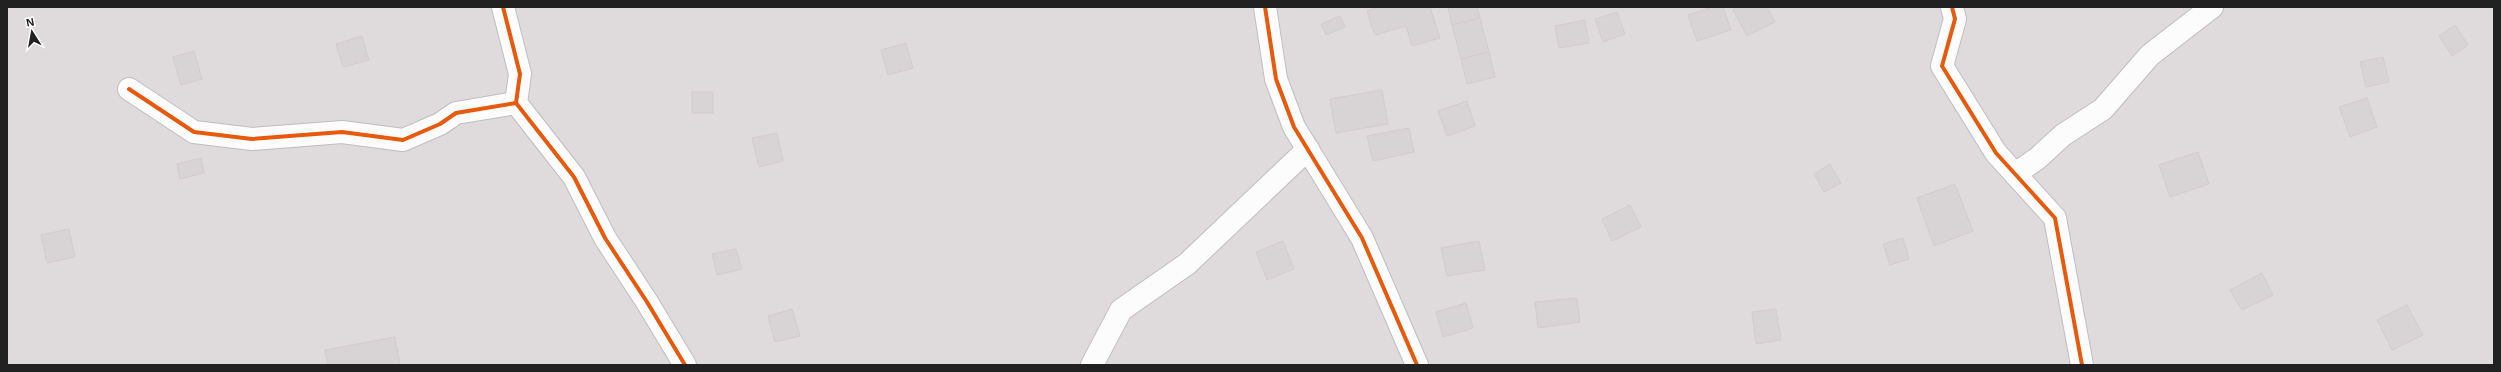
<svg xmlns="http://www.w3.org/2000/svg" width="2501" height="372" font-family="Arial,sans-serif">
<rect width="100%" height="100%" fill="#f0eaec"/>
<rect fill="#dfdbdd" x="7" y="7" width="2487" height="358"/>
<g fill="#d8d3d5" stroke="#d3cbcf">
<path d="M1379,7H1430L1440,38L1412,46L1406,26L1375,35L1367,11Z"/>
<path d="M1448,7H1477L1480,18L1452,25Z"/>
<path d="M1712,7H1723L1731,30L1697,41L1688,15Z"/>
<path d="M1739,7H1767L1775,22L1747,36L1733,10Z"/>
<path d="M1617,12L1625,34L1603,42L1595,19Z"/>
<path d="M1340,16L1345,27L1326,35L1321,24Z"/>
<path d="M1480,18L1489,52L1461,59L1452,25Z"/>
<path d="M1585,20L1589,43L1559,48L1555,26Z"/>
<path d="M2455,25L2468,45L2452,56L2439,36Z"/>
<path d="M362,36L369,60L343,67L336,44Z"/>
<path d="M906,43L913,68L888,75L881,50Z"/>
<path d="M194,51L202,79L181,85L173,57Z"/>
<path d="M1489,52L1495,77L1467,84L1461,59Z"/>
<path d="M2383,57L2389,82L2366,87L2360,62Z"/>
<path d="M1382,90L1388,124L1336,133L1330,99Z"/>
<rect x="692" y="92" width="21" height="21"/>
<path d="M2367,98L2377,127L2350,137L2339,107Z"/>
<path d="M1467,101L1475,126L1447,136L1438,111Z"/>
<path d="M1409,128L1414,152L1373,161L1367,136Z"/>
<path d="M777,133L783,161L759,167L752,138Z"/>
<path d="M2198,152L2209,184L2170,197L2159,165Z"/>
<path d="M201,158L204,173L180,179L177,164Z"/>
<path d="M1830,164L1841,183L1824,192L1814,174Z"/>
<path d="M1955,184L1973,231L1934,246L1917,198Z"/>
<path d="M1630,205L1641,227L1612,241L1602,219Z"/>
<path d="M69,229L75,257L47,263L41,235Z"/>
<path d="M1903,238L1909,259L1890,265L1883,244Z"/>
<path d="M1283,241L1294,269L1267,280L1256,252Z"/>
<path d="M1479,241L1485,270L1447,276L1441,248Z"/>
<path d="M736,249L742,269L717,275L712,254Z"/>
<path d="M2262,273L2273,295L2242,310L2230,290Z"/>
<path d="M1577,298L1580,322L1538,328L1535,302Z"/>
<path d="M1466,303L1473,328L1443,337L1436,312Z"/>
<path d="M2407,305L2423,335L2392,350L2377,320Z"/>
<path d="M792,309L800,336L775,342L768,316Z"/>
<path d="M1776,309L1781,340L1756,344L1752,312Z"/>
<path d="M395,337L400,365H328L325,350Z"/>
</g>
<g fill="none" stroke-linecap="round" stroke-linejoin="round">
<g stroke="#c0bdbe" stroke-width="24">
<g id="minor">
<path d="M503,7L520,74L516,103L574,177L605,238L647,302L685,365"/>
<path d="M1265,7L1276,79L1294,127L1362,238L1417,365"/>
<path d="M1952,7L1955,19L1942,66L1996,153L2055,218L2082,365"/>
<path d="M129,89L194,132L252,139L342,132L403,140L440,124L456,113L516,103"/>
<path d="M2015,174L2038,158L2063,135L2103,109L2150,55L2212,7"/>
<path d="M1092,365L1121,310L1187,264L1308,149"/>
</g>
</g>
<use href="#minor" stroke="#fdfcfc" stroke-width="22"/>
<g stroke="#fff" stroke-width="6">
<g id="cycleway">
<path d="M503,7L520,74L516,103L574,177L605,238L647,302L685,365"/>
<path d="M1265,7L1276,79L1294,127L1362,238L1417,365"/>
<path d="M1952,7L1955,19L1942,66L1996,153L2055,218L2082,365"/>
<path d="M129,89L194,132L252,139L342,132L403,140L440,124L456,113L516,103"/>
</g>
</g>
<use href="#cycleway" stroke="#e8590c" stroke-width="4"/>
</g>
<rect width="2501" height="372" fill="none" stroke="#212121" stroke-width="16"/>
<g transform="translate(32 32) rotate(349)" stroke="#ffffff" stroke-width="3" paint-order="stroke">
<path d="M0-3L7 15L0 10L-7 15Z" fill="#212121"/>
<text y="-6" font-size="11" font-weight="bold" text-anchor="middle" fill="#212121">N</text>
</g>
</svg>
